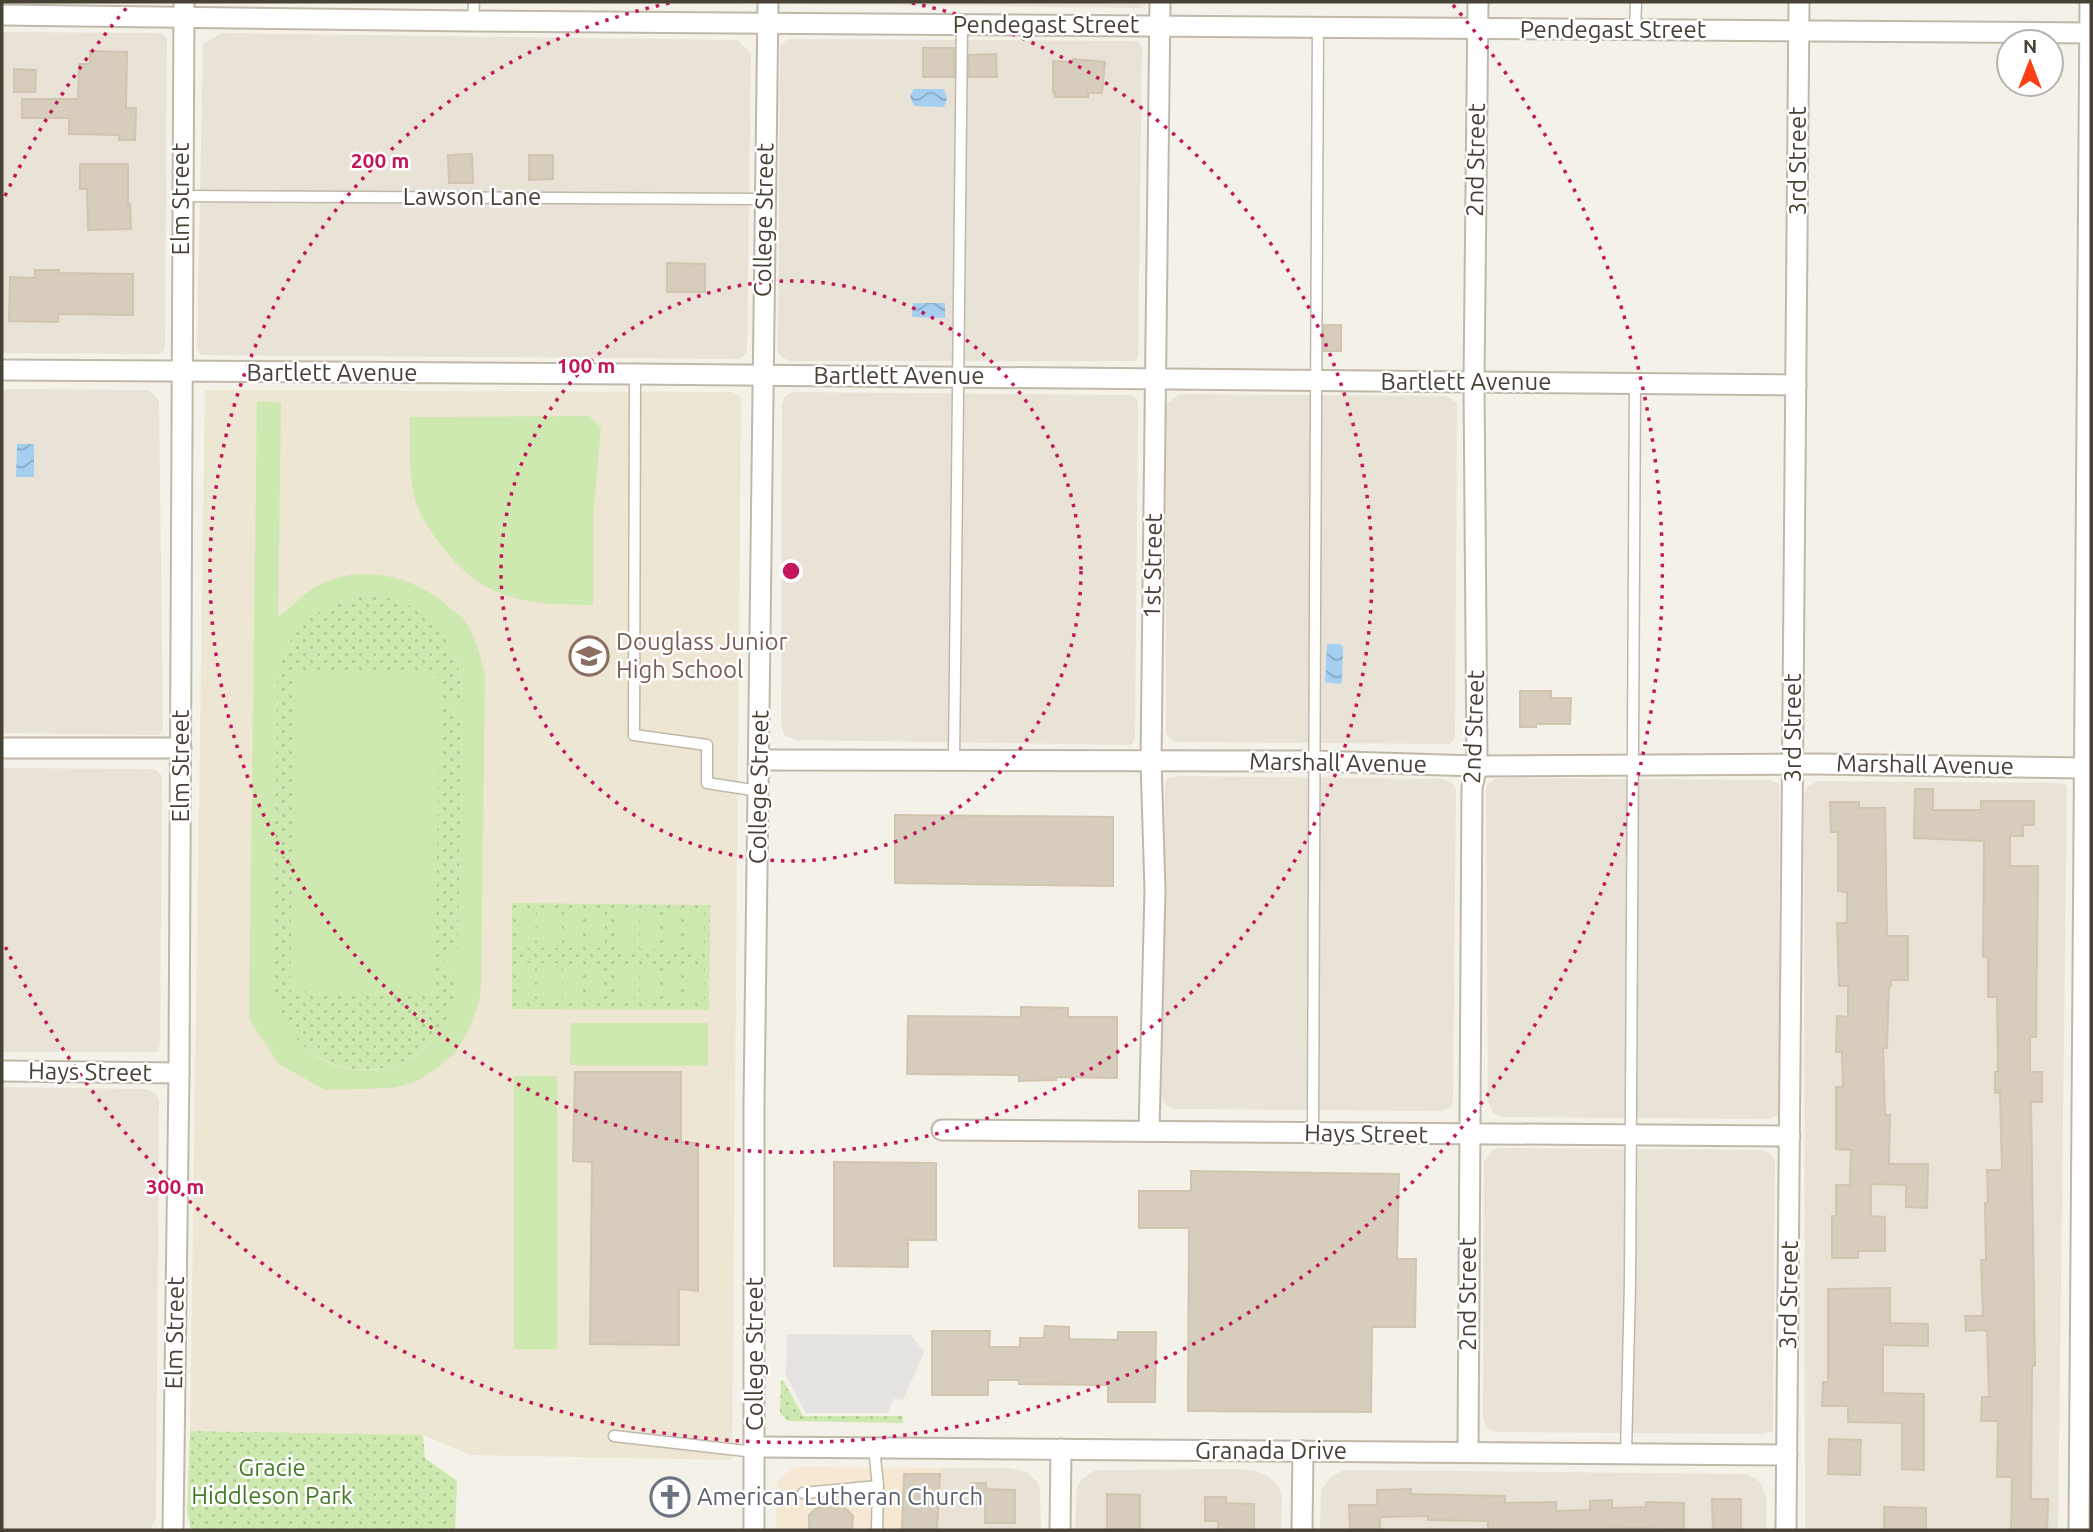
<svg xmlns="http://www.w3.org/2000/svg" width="2093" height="1532" font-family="Ubuntu,sans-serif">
<defs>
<pattern id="grass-dots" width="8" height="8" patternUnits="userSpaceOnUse" patternTransform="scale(1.75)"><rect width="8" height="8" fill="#cee9b0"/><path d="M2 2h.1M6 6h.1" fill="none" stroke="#b2c998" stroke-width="1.8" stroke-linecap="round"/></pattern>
<pattern id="water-waves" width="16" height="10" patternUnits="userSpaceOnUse" patternTransform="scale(1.75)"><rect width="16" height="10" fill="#a4cff1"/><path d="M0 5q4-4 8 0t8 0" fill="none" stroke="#88aac4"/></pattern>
</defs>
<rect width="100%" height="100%" fill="#f4f1e8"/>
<g fill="#e8e3d6">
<path d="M377,2H745L736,4Z"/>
<path d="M786,2H1146V5L1141,8L788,4Z"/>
<path d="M2,32L162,33L167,38L165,346L164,351L159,354L2,353Z"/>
<path d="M222,33L738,40L751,54L747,352L740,359L201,355L197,348L203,44Z"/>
<path d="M788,39L1138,41L1142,48L1138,358L1134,361H790L783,358L778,353V345L780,45Z"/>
<path d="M2,389L149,390L159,401L163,728L159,735L2,733Z"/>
<path d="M792,392L1132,395L1138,400L1135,738L1131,745L796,740L784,735L781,723L782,406L784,397Z"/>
<path d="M1179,394L1446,396L1457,403L1455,739L1450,744L1175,742L1166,734V405Z"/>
<path d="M2,768L146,769L156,770L162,776L160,1044L157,1052H2Z"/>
<path d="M1179,776L1443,779L1453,784L1456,790L1453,1100L1451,1108L1440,1111L1174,1109L1166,1105L1161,1094L1165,786L1167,778Z"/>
<path d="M1503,778L1768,780L1779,783L1780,1108L1778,1116L1767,1119L1501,1117L1493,1113L1488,1102L1486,791L1488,784L1495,779Z"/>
<path d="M1819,781L2054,783L2065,784L2067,787L2058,1530H1805L1804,795L1808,786Z"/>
<path d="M2,1087L147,1089L156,1094L159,1100L156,1517L150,1530H2Z"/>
<path d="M1500,1148L1760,1150L1771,1154L1775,1161L1773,1431L1761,1434L1496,1432L1487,1428L1483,1417L1484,1162L1492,1150Z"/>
<path d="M940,1468H1008L1027,1472L1038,1483L1040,1490L1041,1530H938Z"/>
<path d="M1239,1469L1255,1471L1269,1477L1278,1486L1282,1496L1281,1530H1075L1077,1488L1082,1479L1096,1470Z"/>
<path d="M1344,1470L1748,1474L1760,1482L1766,1496V1530H1320L1321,1490L1331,1477Z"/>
</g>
<path fill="#f6e8d3" d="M800,1467L940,1468L938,1530H776L777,1483L792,1469Z"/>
<path fill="#ede6d2" d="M205,390L731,392L739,395L741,399L732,1460L471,1455L423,1435L190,1431Z"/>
<g fill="url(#grass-dots)">
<path d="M365,596C374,597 384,596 392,599C438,611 463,653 462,698H449L448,715L462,716L458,955H445V972L458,973C457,983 457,994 454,1005C449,1022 438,1036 424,1048C378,1088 306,1070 280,1015C274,1002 273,988 273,974L277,682C286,629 312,606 365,596Z"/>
<path d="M512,903L710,905L709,1010L512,1009Z"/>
<path d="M781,1380H783L803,1416H903V1423L787,1421L780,1413Z"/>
<path d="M190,1431L423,1435L425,1458L457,1481L455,1530H191L187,1512Z"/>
</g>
<g fill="#cee9b0" fill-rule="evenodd">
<path d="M257,401L281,403L278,617C293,607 304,592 321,584C365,563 417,577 451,609C457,613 463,618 467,624C477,639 480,657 485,675L481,986L479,1002L469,1029L455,1053L439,1067L417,1081L392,1088L325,1090L279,1064L249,1019ZM365,596C374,597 384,596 392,599C437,611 464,653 462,698H449L448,716H462L458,954L444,955V972L458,973C452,1102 279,1103 273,974L277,682C286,629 312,606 365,596Z"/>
<path d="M589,416L601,428L593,515V605C526,605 483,601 441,545C432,533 421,517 416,503C408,475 410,445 410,417Z"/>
<path d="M295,671L440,675L435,994L290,991Z"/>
<path d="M518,909H536L535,948H518Z"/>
<path d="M541,909H559L558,948H541Z"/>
<path d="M564,910H582L581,948H564Z"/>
<rect x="587" y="910" width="18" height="38"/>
<path d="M617,911H635L634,950H617Z"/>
<path d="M640,911H658L657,949H640Z"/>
<path d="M663,911H681L680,950H663Z"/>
<rect x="686" y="911" width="18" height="39"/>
<rect x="517" y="963" width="18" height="39"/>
<rect x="540" y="963" width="18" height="39"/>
<rect x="563" y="964" width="18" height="38"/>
<path d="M587,964H604V1002H586Z"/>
<path d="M617,964H635L634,1003H617Z"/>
<path d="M640,964H658L657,1003H640Z"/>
<path d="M663,964H681L680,1003H663Z"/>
<rect x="686" y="964" width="18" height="39"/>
<path d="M571,1023H708V1066L570,1065Z"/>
<rect x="514" y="1076" width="43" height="273"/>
</g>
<path fill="#e5e3e0" d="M787,1334L911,1335L924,1352L903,1400L893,1399L888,1413H806L786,1376Z"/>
<g fill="url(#water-waves)">
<path d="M914,89H944L947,99L944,107L914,106L910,96Z"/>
<path d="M913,303H945V318L912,317Z"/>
<path d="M17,444H34V477H16Z"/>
<path d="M1327,644H1340L1343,647L1342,682L1340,684L1325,682Z"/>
</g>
<g fill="#d6cdbd" stroke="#d1c5b0" stroke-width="2">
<rect x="923" y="48" width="31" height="29"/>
<path d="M90,51L127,52L126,108H136L135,140H119V135L69,134V118H22V99H78L79,64H90Z"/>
<path d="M996,54L997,77H969V55Z"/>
<path d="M1073,59L1105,62L1102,93H1088V97H1055V92H1053V61L1073,62Z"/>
<path d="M14,69L36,70L35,92H14Z"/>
<path d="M472,154L473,183H449L448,155Z"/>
<path d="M529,155H553V179L529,180Z"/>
<path d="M80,164H128V204H130L131,229L88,230L87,189H80Z"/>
<path d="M667,263L705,264V292H667Z"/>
<path d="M35,270H59V273L133,274V315L58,314V322L9,321L10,277L35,278Z"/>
<rect x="1324" y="325" width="17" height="26"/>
<path d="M1520,691H1551V698H1571L1570,724H1536V727H1520Z"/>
<path d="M1915,789H1933V810H1981V801H2034V825H2023V836H2010V866H2038L2036,1037H2030V1072H2042V1102H2031L2035,1366H2032L2031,1499H2048L2047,1530H2011L2012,1477H1997L1998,1421H1981L1982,1397H1989L1987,1330L1966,1331L1965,1316H1983L1981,1260H1986L1985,1203H1988L1987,1170H2002L2000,1093H1995V1072H1998L1997,997H1988V957H1983L1984,841L1914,838Z"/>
<path d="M1830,802H1859V808H1885L1887,936H1908V980H1891V986H1889L1887,1048H1883L1885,1115H1890L1889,1164H1928L1927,1208L1906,1207V1185L1871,1184V1216L1885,1217V1251H1858V1258H1832V1216H1836V1185H1850L1851,1150L1836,1149V1087H1843L1842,1052H1836L1837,1016L1848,1017V986H1839L1837,923H1847V892L1838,891V832H1831Z"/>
<path d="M895,815L1113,817V886L895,883Z"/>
<path d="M1021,1007L1068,1008V1017H1117V1078L1056,1077V1080L1019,1081V1075L907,1074L908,1016L1021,1017Z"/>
<path d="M575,1072H681V1142L698,1143V1291L679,1289V1345L590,1344L592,1162L573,1161Z"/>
<path d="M834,1162L936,1163V1240H908V1267L834,1266Z"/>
<path d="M1191,1171L1399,1174L1397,1259H1416L1415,1327H1372L1371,1412L1188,1411L1189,1228H1139V1191H1191Z"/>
<path d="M1890,1288V1323L1928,1324V1346L1883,1345V1393L1924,1394V1470L1902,1469V1423L1848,1422V1406H1822L1823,1382H1828V1289Z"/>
<path d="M1045,1326L1069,1327V1339L1118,1340V1332H1156L1155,1402H1108V1385L1019,1384V1380H988V1395H932V1331H990L989,1347H1020V1338H1044Z"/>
<path d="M1829,1439L1861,1440L1860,1475L1828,1474Z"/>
<path d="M904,1474H940L937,1530H902Z"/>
<path d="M971,1483H986V1489L1015,1490V1523H985V1504H971Z"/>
<path d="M1411,1489V1494L1505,1496V1503L1556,1502V1511L1590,1510V1501L1612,1500V1508L1646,1507V1502L1684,1503V1530L1645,1528L1488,1530V1521L1428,1520V1516L1380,1517V1530H1350L1349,1505H1377V1490Z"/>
<path d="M1107,1494L1140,1495V1530H1107Z"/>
<path d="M1205,1497H1226V1503L1254,1504V1530H1218V1521H1205Z"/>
<path d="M1712,1499H1741V1530H1713Z"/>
<path d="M822,1503H840L853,1516L852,1530H809V1515Z"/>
<path d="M1884,1507L1926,1508V1530H1884Z"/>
</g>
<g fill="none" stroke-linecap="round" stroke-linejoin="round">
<g stroke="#c0b9aa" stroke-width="13">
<g id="service">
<path d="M473,21L474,2"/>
<path d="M1635,30L1636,2"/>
<path d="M181,196L764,199"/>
<path d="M635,374L634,735L707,745V783L759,791"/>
<path d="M954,761L962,24"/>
<path d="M1313,1133C1313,764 1317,396 1318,27"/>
<path d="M614,1436L755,1452"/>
<path d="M874,1448L878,1486L877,1530"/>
<path d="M1626,1454L1630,1282L1635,383"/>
<path d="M803,1493L878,1486"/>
</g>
</g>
<g stroke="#c0b9aa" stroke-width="23">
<g id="minor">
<path d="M2,15L473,21L2091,33"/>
<path d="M2,370L635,374L1796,385"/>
<path d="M2,748H181"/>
<path d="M759,760L1313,761L1477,766L1817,764L2084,768"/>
<path d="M2,1071L179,1073"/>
<path d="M942,1130L1790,1136"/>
<path d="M1149,1131L1155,890L1151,761L1160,2"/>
<path d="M755,1447L1787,1455"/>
<path d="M1468,1452L1472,787L1477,766L1474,382L1478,2"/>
<path d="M173,1530L179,1073L184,2"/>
<path d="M754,1530V1104L768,2"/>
<path d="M1060,1530L1061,1449"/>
<path d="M1302,1530L1303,1451"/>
<path d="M1786,1530L1799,2"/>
<path d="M2079,1530L2090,2"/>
</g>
</g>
<use href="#service" stroke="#fff" stroke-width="10"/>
<use href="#minor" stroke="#fff" stroke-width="19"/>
</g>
<g fill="none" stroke="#c2185b" stroke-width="3.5" stroke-dasharray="3.5 7">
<circle cx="791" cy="571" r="290"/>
<path d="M912 3A581 581 0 1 1 670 3"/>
<path d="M5 196A871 871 0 0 1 129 5M1453 5A871 871 0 1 1 5 946"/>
</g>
<defs>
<g id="school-ring" transform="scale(2.0125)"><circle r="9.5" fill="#fff" stroke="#8d6e63" stroke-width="1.5"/><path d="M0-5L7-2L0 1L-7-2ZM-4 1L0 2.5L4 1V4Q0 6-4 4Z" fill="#8d6e63"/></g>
<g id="church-ring" transform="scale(2.0125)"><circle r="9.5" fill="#fff" stroke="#6b7280" stroke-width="1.5"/><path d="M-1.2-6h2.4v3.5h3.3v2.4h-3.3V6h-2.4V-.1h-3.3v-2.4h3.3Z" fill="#6b7280"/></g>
</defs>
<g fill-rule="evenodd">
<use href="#school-ring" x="589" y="656"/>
<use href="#church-ring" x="670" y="1497"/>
</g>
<g text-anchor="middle" stroke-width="5" stroke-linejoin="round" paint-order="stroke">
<g font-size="24" fill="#484136" stroke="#fff">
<text x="1046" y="33">Pendegast Street</text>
<text x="1613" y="38">Pendegast Street</text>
<text transform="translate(1476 160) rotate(-89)" y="8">2nd Street</text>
<text transform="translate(1798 161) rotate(-90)" y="8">3rd Street</text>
<text x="472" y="205">Lawson Lane</text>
<text transform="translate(181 199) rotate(-90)" y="8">Elm Street</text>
<text transform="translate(764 220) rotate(-89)" y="8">College Street</text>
<text x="332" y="381">Bartlett Avenue</text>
<text x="899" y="384">Bartlett Avenue</text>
<text x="1466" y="390">Bartlett Avenue</text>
<text transform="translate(1153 566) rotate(-89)" y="8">1st Street</text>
<text transform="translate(1474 727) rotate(-88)" y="8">2nd Street</text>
<text transform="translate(1793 728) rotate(-90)" y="8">3rd Street</text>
<text transform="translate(1338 763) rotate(1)" y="8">Marshall Avenue</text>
<text transform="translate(1925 765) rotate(1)" y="8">Marshall Avenue</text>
<text transform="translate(181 766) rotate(-90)" y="8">Elm Street</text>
<text transform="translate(759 787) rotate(-89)" y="8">College Street</text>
<text transform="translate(90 1072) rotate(1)" y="8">Hays Street</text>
<text transform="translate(1366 1134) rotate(1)" y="8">Hays Street</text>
<text transform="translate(1468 1294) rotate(-90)" y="8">2nd Street</text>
<text transform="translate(1789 1295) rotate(-89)" y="8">3rd Street</text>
<text transform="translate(175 1333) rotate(-89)" y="8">Elm Street</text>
<text transform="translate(755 1354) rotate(-90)" y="8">College Street</text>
<text x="1271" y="1459">Granada Drive</text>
</g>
<g font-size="24" fill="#785e54" stroke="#fff" text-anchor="start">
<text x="616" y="650">Douglass Junior<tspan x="616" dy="28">High School</tspan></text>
</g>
<g font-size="24" fill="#457b28" stroke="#fff">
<text x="272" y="1476">Gracie<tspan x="272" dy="28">Hiddleson Park</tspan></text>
</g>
<g font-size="24" fill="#5b616d" stroke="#fff" text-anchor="start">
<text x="697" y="1505">American Lutheran Church</text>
</g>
</g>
<circle cx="791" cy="571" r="10" fill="#c2185b" stroke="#fff" stroke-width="3.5"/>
<g font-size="21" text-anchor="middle" font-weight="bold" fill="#c2185b" stroke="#fff" stroke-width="5" stroke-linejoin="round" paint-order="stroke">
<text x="380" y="168">200 m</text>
<text x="586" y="373">100 m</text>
<text x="175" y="1194">300 m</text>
</g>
<rect width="2093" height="1532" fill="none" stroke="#484136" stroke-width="7"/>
<g transform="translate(2030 63)"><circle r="33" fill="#ffffff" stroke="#b6b3af" stroke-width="2"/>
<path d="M0-5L12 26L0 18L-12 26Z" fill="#fd3f16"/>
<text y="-10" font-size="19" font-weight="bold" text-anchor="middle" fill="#484136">N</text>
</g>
</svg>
